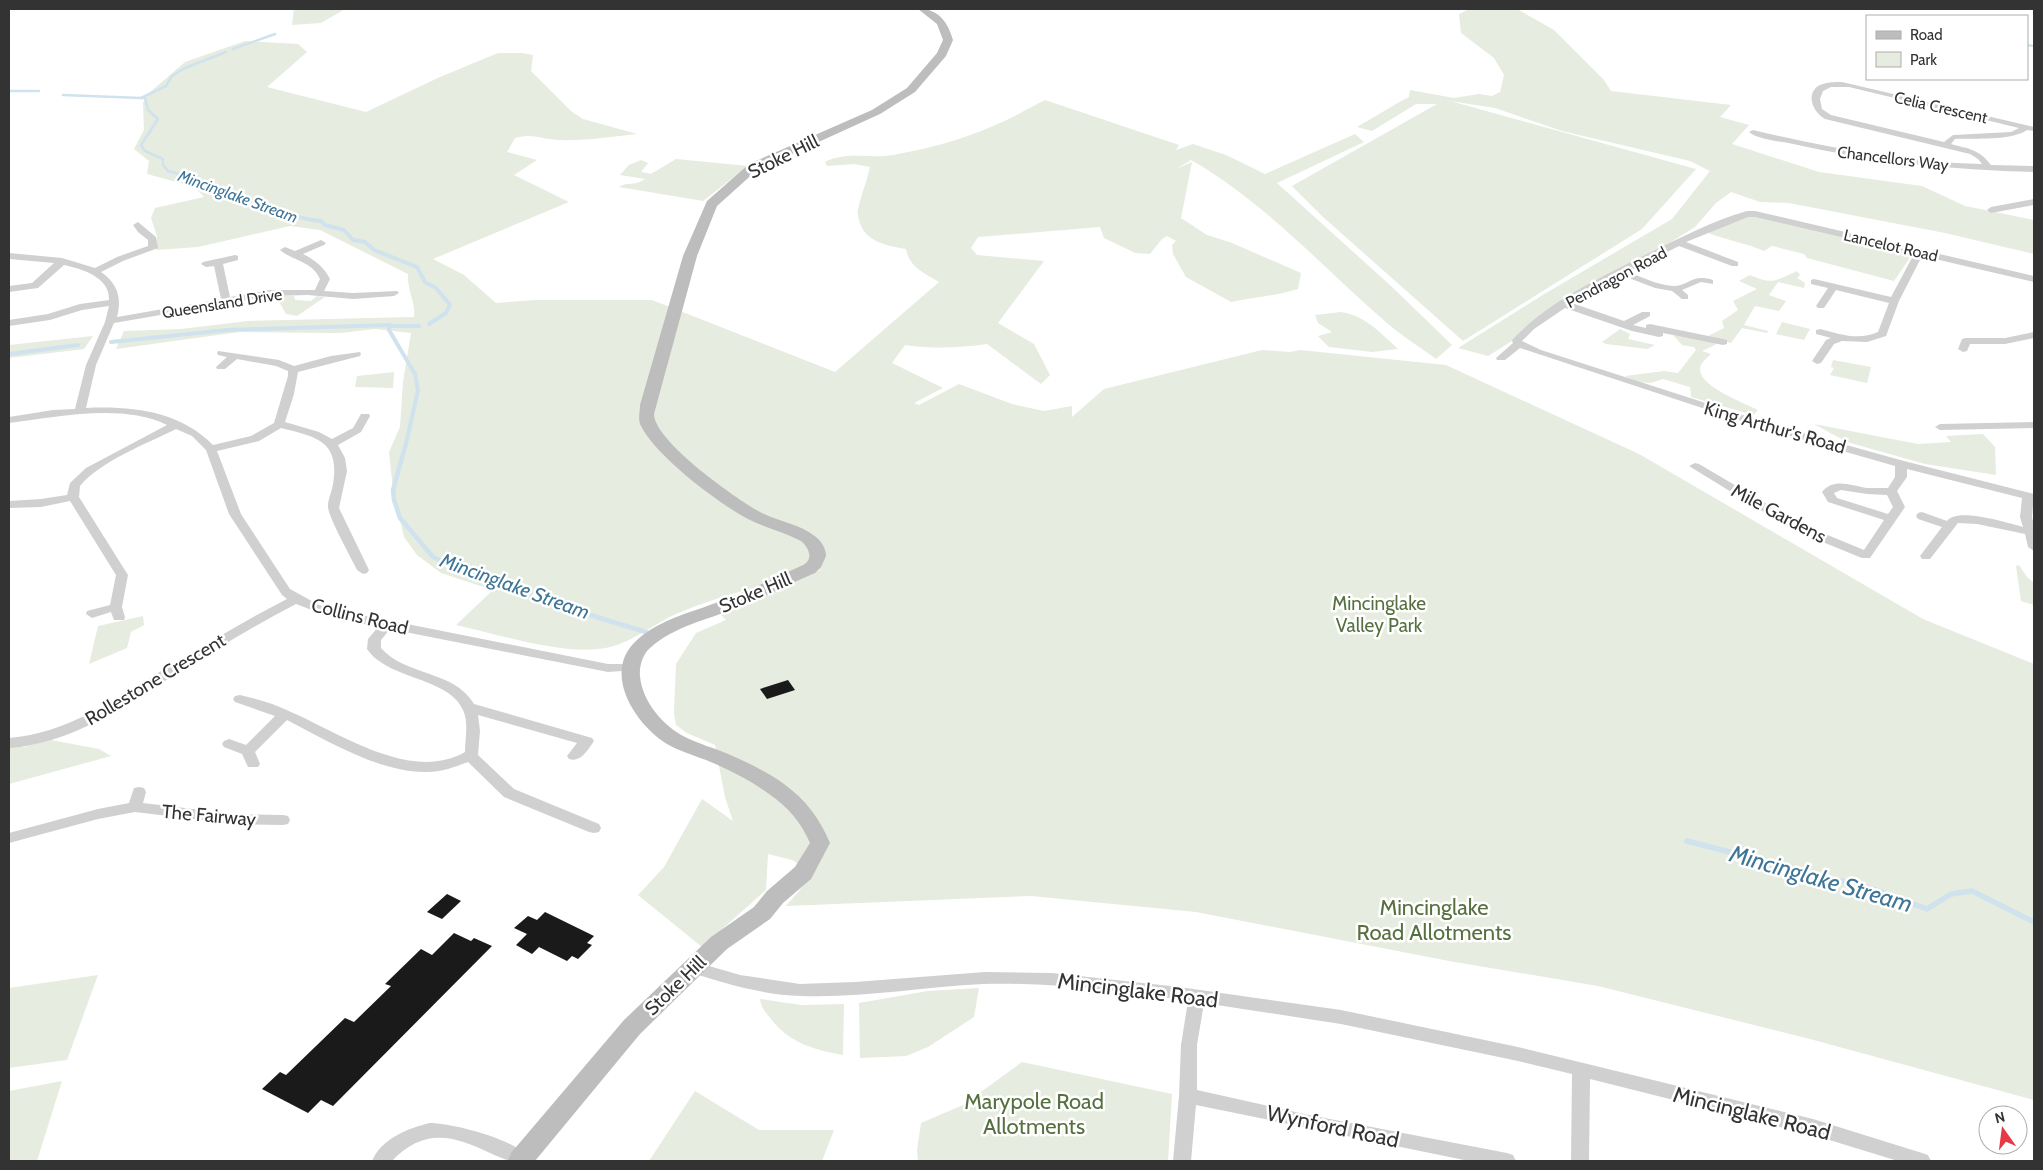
<svg xmlns="http://www.w3.org/2000/svg" width="2043" height="1170" font-family="Cabin,sans-serif">
<rect width="100%" height="100%" fill="#fff"/>
<g fill="#e6ecdf">
<path d="M294,9H345L321,23L292,25Z"/>
<path d="M1469,9H1517L1554,30L1604,80L1611,91L1731,105L1720,117L1749,125L1732,144L1819,172L1922,186L1965,206L2034,220V254L1945,233L1789,203L1760,202L1731,192L1716,203L1695,227L1488,356L1458,348L1546,293L1672,219L1710,171L1690,161L1562,131L1495,108L1450,101L1696,169L1642,229L1463,341L1323,217L1292,186L1437,104H1416L1372,131L1357,127C1375,117 1391,106 1409,97L1410,90L1454,98L1479,94L1492,96L1500,92L1504,75L1494,58L1461,33L1459,14Z"/>
<path d="M245,41L298,44L307,52L267,87L366,112L440,77L498,53H522L533,55L531,71L571,111L583,119L637,134C611,137 584,141 558,140C540,139 534,133 515,138L507,152L537,160L514,175L569,202L433,259L464,275L496,303L536,300H652L835,372L939,282C924,273 909,267 906,249C888,246 864,242 859,220C858,216 857,212 858,209C861,195 867,181 870,167L854,164L827,166L825,162C846,151 871,159 893,155C926,149 962,140 993,126C1011,119 1027,109 1045,100L1179,145L1176,150L1193,144L1226,155L1265,174L1355,134L1364,142L1277,183L1391,286L1452,345L1436,359C1420,347 1402,336 1387,323C1323,268 1265,202 1191,160L1176,169L1192,162L1181,218L1207,235L1232,243L1301,273L1298,289C1276,296 1254,297 1231,302L1186,277L1173,254L1172,245L1176,241L1167,236L1162,239L1150,254L1135,253L1104,238L1100,227L978,237L971,248L977,255L1044,261L998,323L1034,344L1050,375L1041,384L987,344C960,348 933,349 905,345L892,363L943,388L914,403L919,405L959,384L1012,404L1044,411L1072,406V417L1104,389L1262,350L1290,352L1300,350L1446,365L1639,454L1923,619L2034,664V1100L1810,1039L1598,986L1449,961L1196,912L1031,896L786,906L814,873L792,860L768,854L766,890L702,947L638,895L664,867L702,799L733,821L725,797L715,745L687,733L676,725L674,713L676,664L696,633L726,620L721,615L822,569C774,583 722,594 676,614C650,626 627,647 597,649C556,653 497,634 456,625L493,590L441,573L417,555L404,537L393,490L389,452L400,427L403,382L411,333L375,329L341,333L239,332L116,349L124,331L181,329L248,321L414,317C416,302 407,291 408,274L320,230L290,226L198,247L156,250L157,236L151,218L155,208L204,197L195,187L147,174L149,161L134,149L144,130L143,103L149,93L185,62Z"/>
<path d="M676,159L748,166L703,201L619,187C629,181 633,187 645,179L620,175L629,165L641,160L648,163L641,172L651,174Z"/>
<path d="M1748,215L1914,252L1894,281L1807,258L1804,254L1772,246L1764,251C1745,243 1728,240 1708,233Z"/>
<path d="M1797,271L1800,275L1797,278L1805,283L1804,288L1778,282L1769,295L1786,301L1779,311L1755,306L1744,325L1768,331L1767,333L1742,328L1731,343L1706,337L1724,328L1722,321L1738,310L1733,301L1757,289L1739,281L1750,275C1773,285 1775,281 1797,271Z"/>
<path d="M276,296H294L295,300L311,301L317,296L325,297L297,316L286,314Z"/>
<path d="M1341,312C1364,315 1381,333 1398,349L1372,352L1329,347L1318,336L1332,332L1318,323L1315,315Z"/>
<path d="M1782,322L1810,329L1804,340L1776,334Z"/>
<path d="M1620,329L1630,334L1628,339L1655,345L1647,349L1606,344L1602,342Z"/>
<path d="M1673,335L1719,343L1702,351L1711,354C1707,358 1699,364 1700,370C1701,387 1744,403 1758,410L1753,415L1691,397L1690,387L1663,379L1651,383L1637,382L1625,376L1664,371L1678,373L1696,350L1694,347L1682,345Z"/>
<path d="M93,336L84,349L9,358V345Z"/>
<path d="M1833,360L1871,367L1867,383L1830,375L1834,368L1831,367Z"/>
<path d="M394,372L393,388L355,387L357,376Z"/>
<path d="M1814,424L1918,444L1951,442L1946,436L1983,434L1995,447L1996,475L1925,464L1847,442Z"/>
<path d="M2019,565L2027,577L2034,583V605L2021,601L2016,566Z"/>
<path d="M143,616L144,625L131,632L127,648L89,664L98,626Z"/>
<path d="M51,740L99,749L111,756L9,784V747H24Z"/>
<path d="M98,975L67,1060L9,1068V988Z"/>
<path d="M979,988L974,1017L928,1047L906,1056L860,1058L859,1003L928,991Z"/>
<path d="M760,999L801,1005L844,1004L843,1055C815,1050 789,1043 771,1019C766,1013 761,1008 760,999Z"/>
<path d="M1022,1062L1172,1094L1168,1161H918L917,1150L921,1123L963,1105Z"/>
<path d="M62,1081L37,1161H9V1091Z"/>
<path d="M695,1091L759,1130H834L822,1161H649Z"/>
</g>
<g fill="none" stroke-linecap="round" stroke-linejoin="round">
<g stroke="#cfe2ee" stroke-width="2.5">
<path d="M2027,45L2034,46"/>
<path d="M233,49L275,34"/>
<path d="M226,52L185,68L172,76L166,86L141,98H145L148,110L158,119L141,145L145,151L163,159V165L168,171L202,180L244,198"/>
<path d="M9,91H39"/>
<path d="M63,95L141,98"/>
</g>
<g stroke="#cfe2ee" stroke-width="4">
<path d="M240,197C266,205 294,219 321,221L325,225L344,230L353,240L365,242L374,250L417,267L425,282L436,288L450,305L446,313L429,324"/>
<path d="M111,342L227,330L390,325"/>
<path d="M9,354L78,345"/>
<path d="M405,448L418,390L415,374L389,330V326H419"/>
</g>
<path stroke="#cfe2ee" stroke-width="4.5" d="M405,447L393,490L394,500L400,518L433,557L484,580L541,600L652,634"/>
<path stroke="#cfe2ee" stroke-width="5.5" d="M1687,841L1876,890L1927,909L1951,894L1972,891L2034,922"/>
</g>
<g fill="#1a1a1a">
<path d="M788,680L795,690L767,699L760,689Z"/>
<path d="M447,894L461,901L442,919L427,912Z"/>
<path d="M545,912L594,936L587,943L592,945L578,959L572,956L567,961L539,947L532,954L516,945L527,934L514,928L528,916L537,920Z"/>
<path d="M454,933L471,941L474,938L492,946L333,1106L321,1100L308,1113L262,1089L280,1072L286,1075L345,1018L354,1022L391,986L385,984L421,949L432,955Z"/>
</g>
<g fill="none" stroke-linecap="round" stroke-linejoin="round">
<g fill="#d0d0d0" fill-rule="evenodd">
<path d="M1842,82L2034,127V131L2027,130C2011,141 1975,138 1955,139L1951,144C1969,149 1979,149 1991,165L2034,166V172C1952,170 1873,162 1793,144C1780,141 1759,140 1749,132L1753,130C1829,148 1904,162 1982,164L1978,159L1970,154L1825,119C1814,113 1805,96 1818,86C1825,82 1834,82 1842,82ZM1831,87H1849L2019,128L2011,132L1953,135L1944,142L1831,115L1822,109L1820,99L1823,91Z"/>
<path d="M2034,199V205L1991,213L1987,210L1991,207Z"/>
<path d="M1747,211H1755L2034,276V282L1922,256L1899,301L1886,336L1867,342L1842,341L1834,344L1821,363L1817,364L1812,361L1826,340L1831,338L1816,334V330L1820,329C1840,334 1858,341 1878,332L1889,303L1836,290L1824,308H1818L1816,306L1828,288L1811,284V280L1814,279L1891,297L1914,254L1755,217H1748L1686,242L1738,262V266H1732L1679,246L1628,272C1642,277 1657,285 1673,286C1690,286 1691,273 1713,280V284L1701,282L1682,290L1688,295V299H1682L1672,291L1655,288L1621,275L1572,303L1624,321L1642,312H1650V316L1633,325L1646,328V325L1650,324L1723,339L1727,340V344L1723,345L1663,333V336L1659,337L1632,331L1565,308L1534,329L1522,341L1541,350L1774,425L1904,461L2034,494L2032,517L2034,526V551L2028,547L2025,534L1977,524L1958,523L1930,559H1922L1920,556L1942,527L1918,519L1916,516L1918,513L1922,512L1947,521C1958,507 2007,523 2023,527L2020,517L2022,498L1907,469V477L1897,491L1905,507L1870,558H1862L1793,530L1689,466L1695,463L1699,464L1801,524L1864,550L1884,520L1828,502L1822,492C1834,477 1852,486 1867,488C1874,488 1881,488 1888,488L1895,477V466L1766,429L1520,348L1505,360H1497L1496,358L1513,343L1512,341L1513,339C1549,301 1600,278 1645,255C1678,239 1712,221 1747,211ZM1841,490L1867,494L1887,495L1893,507L1888,514L1837,498L1834,493Z"/>
<path d="M138,222L156,237L158,248L123,261L101,272C118,284 122,298 117,317L221,299L214,266L206,267L201,264L203,262L235,255L238,256V260L223,264L230,297L270,290H315L320,279C312,261 293,261 280,250L285,247L295,251L321,240L326,243L324,245L303,254C315,260 324,267 330,279L324,291L353,293L397,291L399,293L394,296L353,299L308,295L270,296L114,323L96,365L86,408C133,406 179,411 213,445L251,436L274,423L288,376V371L276,366L237,359L225,369H217L216,367L227,357L218,355L217,353L218,351L279,360L294,366L331,356L360,352L361,354L360,356L298,372L294,394L285,422L319,432L332,439L353,428L361,414H369L370,416L361,432L338,445L345,458L347,471L339,508L369,570L367,573L363,574L357,570C352,559 327,515 328,506C328,499 332,491 333,484C340,441 317,437 281,428L259,441L217,451L241,514L290,589L319,605L337,610L608,664H636L638,667L636,670L608,672L390,629L381,640V648C405,676 454,670 474,704L592,738L594,741C588,750 580,763 569,759L567,756L577,743L478,715L480,731L478,755L514,789L599,824L601,828L599,832L594,833L589,832L504,797L468,762C455,767 441,772 427,772C381,773 327,741 287,720L255,752L260,764L258,767H248L242,754L224,747L222,744L224,741L229,739L246,745L275,716L235,702L233,699L235,696L240,695C257,699 275,704 291,712C340,733 411,783 465,752C465,739 469,723 463,710C449,677 388,680 367,649L368,639L378,627L330,617L296,604C253,626 212,652 171,677C121,708 70,744 9,748V738C67,733 113,701 161,671C203,646 244,621 287,599L282,595L229,514L206,450L192,436L176,429C148,443 99,462 80,486L79,497L128,575L122,607L125,617L124,620H114L111,612L92,618L86,614L87,611L110,605L116,575L70,501L41,507L9,508V501L41,499L67,495L70,483L86,468L167,425C122,403 57,417 9,423V417L53,410L75,409L86,365L105,322L109,306L82,310L50,320L9,326V320L48,314L80,304L109,300C110,277 82,269 64,265L38,288L9,292V286L32,283L54,263L9,259V253L62,258L95,268L117,257L148,246V240L138,232L133,225Z"/>
<path d="M2034,332V338L2005,344H1970L1967,351L1963,352L1958,349L1962,339L1966,338H2005Z"/>
<path d="M2034,422V428L1940,430L1935,427L1940,424Z"/>
<path d="M139,787L144,788L146,792L143,803L235,814L283,815L288,816L290,820L288,824L283,825L235,824L135,812L98,819L9,843V833L98,809L129,803L134,788Z"/>
<path d="M692,961L740,975L800,984L855,982L985,972L1052,973L1179,987L1341,1010L1518,1047L1813,1119L1922,1153L1928,1155L1931,1161H1898L1813,1135L1590,1079L1589,1161H1571L1572,1074L1518,1061L1341,1024L1204,1003L1197,1045V1090L1304,1114L1507,1153L1513,1155L1516,1161H1469L1196,1105L1191,1161H1173L1179,1096L1181,1045L1188,1001C1121,991 1051,982 983,984C923,987 862,998 801,996C763,995 723,983 686,971L684,967L686,963Z"/>
<path d="M430,1123C452,1123 520,1140 530,1160C517,1165 503,1159 490,1153C452,1135 424,1128 392,1161H372C381,1139 408,1128 430,1123Z"/>
</g>
<path fill="#bdbdbd" fill-rule="evenodd" d="M918,9C938,8 948,22 953,40L946,56L915,92L880,114L757,170L717,206L697,256L654,414C654,441 736,499 760,512C777,521 800,524 816,537C822,542 826,549 826,556L821,567L815,573C790,584 765,596 739,607C710,619 674,626 650,648C643,654 639,666 640,676C642,701 663,726 685,737C699,744 714,748 728,754C747,762 767,772 784,784C806,800 820,819 830,843L811,879L783,903L770,919L727,949L640,1034L535,1161H508L511,1153L624,1020L711,937L754,907L767,891L795,867L810,843C801,822 788,807 769,794C750,780 728,769 706,760C693,755 679,751 667,744C635,724 601,672 637,640C661,618 697,611 726,599C752,589 777,577 803,565C814,559 809,548 801,541C784,532 765,528 748,519C718,503 654,455 640,424C638,418 640,411 640,405L683,256L707,201L749,164L872,110L907,88L937,53L943,40L937,24Z"/>
</g>
<g text-anchor="middle" stroke-width="5" stroke-linejoin="round" paint-order="stroke">
<g font-size="16" fill="#333" stroke="#fff">
<text transform="translate(1941 107) rotate(13)" y="6">Celia Crescent</text>
<text transform="translate(1893 158) rotate(7)" y="6">Chancellors Way</text>
<text transform="translate(1891 245) rotate(13)" y="6">Lancelot Road</text>
<text transform="translate(1616 277) rotate(-28)" y="6">Pendragon Road</text>
<text transform="translate(222 303) rotate(-9)" y="6">Queensland Drive</text>
</g>
<g font-size="16" font-style="italic" fill="#3f7597" stroke="#fff">
<text transform="translate(238 196) rotate(20)" y="6">Mincinglake Stream</text>
</g>
<g font-size="19" fill="#333" stroke="#fff">
<text transform="translate(783 156) rotate(-26)" y="7">Stoke Hill</text>
<text transform="translate(1775 427) rotate(16)" y="7">King Arthur's Road</text>
<text transform="translate(1779 513) rotate(28)" y="7">Mile Gardens</text>
<text transform="translate(755 592) rotate(-23)" y="7">Stoke Hill</text>
<text transform="translate(360 616) rotate(14)" y="7">Collins Road</text>
<text transform="translate(155 679) rotate(-31)" y="7">Rollestone Crescent</text>
<text transform="translate(209 815) rotate(5)" y="7">The Fairway</text>
<text transform="translate(675 985) rotate(-44)" y="7">Stoke Hill</text>
</g>
<g font-size="19" fill="#56703f" stroke="#fff">
<text x="1379" y="610">Mincinglake<tspan x="1379" dy="22">Valley Park</tspan></text>
</g>
<g font-size="20" font-style="italic" fill="#3f7597" stroke="#fff">
<text transform="translate(515 586) rotate(20)" y="7">Mincinglake Stream</text>
</g>
<g font-size="22" fill="#56703f" stroke="#fff">
<text x="1434" y="915">Mincinglake<tspan x="1434" dy="25">Road Allotments</tspan></text>
<text x="1034" y="1109">Marypole Road<tspan x="1034" dy="25">Allotments</tspan></text>
</g>
<g font-size="22" fill="#333" stroke="#fff">
<text transform="translate(1138 990) rotate(7)" y="8">Mincinglake Road</text>
<text transform="translate(1752 1113) rotate(14)" y="8">Mincinglake Road</text>
<text transform="translate(1333 1126) rotate(12)" y="8">Wynford Road</text>
</g>
<g font-size="24" font-style="italic" fill="#3f7597" stroke="#fff">
<text transform="translate(1821 879) rotate(16)" y="8">Mincinglake Stream</text>
</g>
</g>
<rect width="2043" height="1170" fill="none" stroke="#333333" stroke-width="20"/>
<rect x="1866" y="15" width="162" height="65" fill="#ffffff" stroke="#adadad"/>
<rect x="1876" y="31" width="25" height="8" fill="#bdbdbd" stroke="#adadad"/>
<text x="1910" y="40" font-size="15" fill="#333333">Road</text>
<rect x="1876" y="52" width="25" height="15" fill="#e6ecdf" stroke="#adadad"/>
<text x="1910" y="65" font-size="15" fill="#333333">Park</text>
<g transform="translate(2003 1130) rotate(346)"><circle r="24" fill="#ffffff" stroke="#adadad"/>
<path d="M0-4L9 19L0 12L-9 19Z" fill="#e63946"/>
<text y="-8" font-size="14" font-weight="bold" text-anchor="middle" fill="#333333">N</text>
</g>
</svg>
